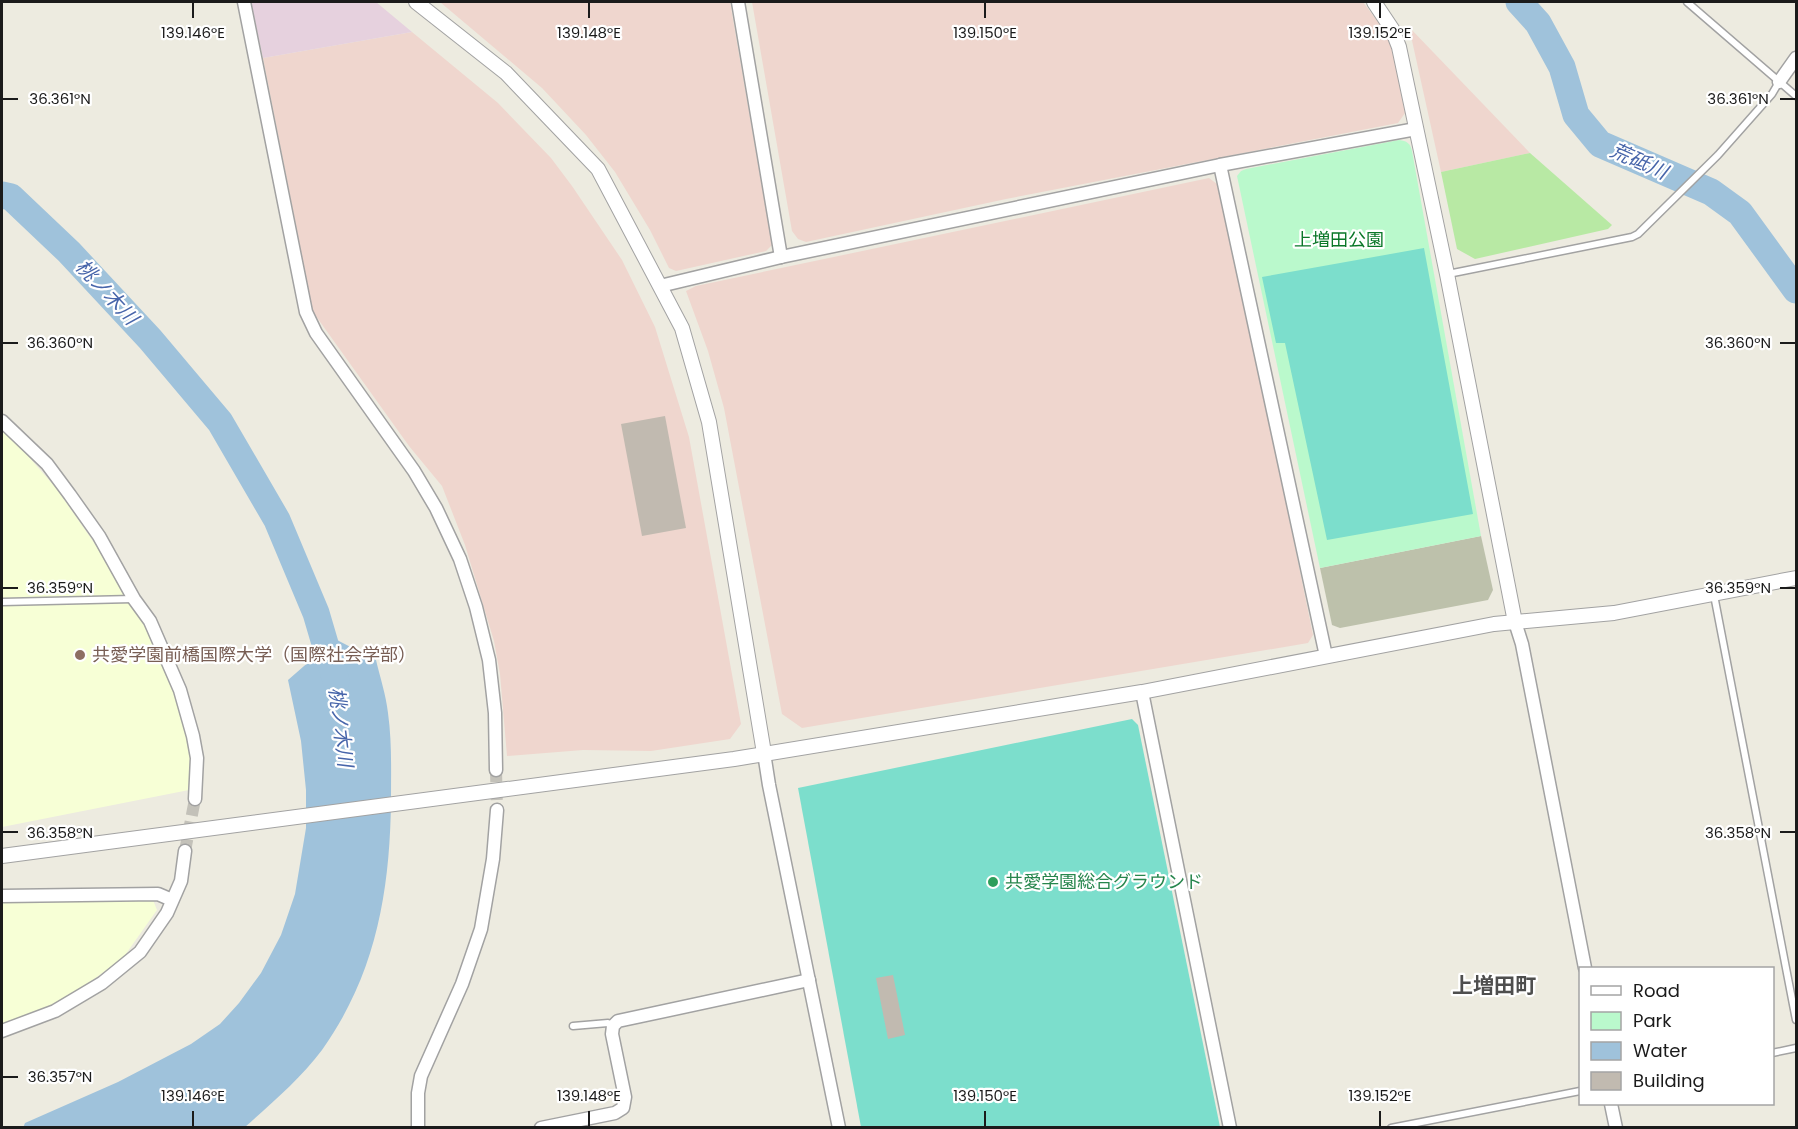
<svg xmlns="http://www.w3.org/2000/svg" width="1798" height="1129" font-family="Poppins,'Noto Sans JP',sans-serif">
<rect width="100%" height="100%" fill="#edebe0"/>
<g fill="#efd6ce">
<path d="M440,2H730L772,245L766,251L676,271L669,268L650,230L615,172L586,135L542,88Z"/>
<path d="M752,2H1363L1384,30L1392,48L1405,113L1398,123L1006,199L806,242L798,239L792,231Z"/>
<path d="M1409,27L1530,153L1441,172Z"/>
<path d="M412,32L498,103L551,158L572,186L622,260L655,327L689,437L741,724L730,739L651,751L583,750L507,756L500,674L494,641L465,545L442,486L409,446L313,312L263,58Z"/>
<path d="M1209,178L1217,184L1274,445L1313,635L1308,643L802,728L782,714L724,408L708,351L686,291L696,286Z"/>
</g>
<path fill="#e6d1de" d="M251,2H376L412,32L263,58Z"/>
<g fill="#f7ffd6">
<path d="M2,431L20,447L56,488L97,547L142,618L175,692L191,751L189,790L2,827Z"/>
<path d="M153,900L157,910L123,958L69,997L41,1010L2,1024V903Z"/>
</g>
<path fill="#bdc1ab" d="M1481,536L1493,590L1488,600L1340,628L1332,625L1320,568Z"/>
<path fill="#b8e9a4" d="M1530,153L1612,225L1608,229L1475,259L1457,249L1441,172Z"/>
<path fill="#baf9cc" d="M1399,140C1407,141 1410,143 1412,151L1481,536L1320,568L1237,176L1241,171L1246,169Z"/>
<g fill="#7cdecc">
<path d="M1424,248L1473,514L1327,540L1285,343H1276L1262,277Z"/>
<path d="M1132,719L1138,725L1220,1127H861L798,788Z"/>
</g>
<path fill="#9fc2db" d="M335,639L376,660C380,677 386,695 388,713C392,742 391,771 391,800C390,891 376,974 322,1050C300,1079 272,1103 245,1127L23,1128L25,1123L118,1082L191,1044L220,1024L239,1003L261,973L281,935L295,894L306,828V790L301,741L288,680Z"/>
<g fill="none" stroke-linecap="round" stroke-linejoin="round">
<g stroke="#9fc2db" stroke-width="27">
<path d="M1519,2L1538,23L1562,67L1576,115L1600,144L1711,192L1740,213L1796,290"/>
<path d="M2,195L11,197L69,252L150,339L220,422L277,520L316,613L336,681"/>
</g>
</g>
<g fill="#c1bab0">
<path d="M665,416L686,528L642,536L621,424Z"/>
<path d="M893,975L905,1035L888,1039L876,978Z"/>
</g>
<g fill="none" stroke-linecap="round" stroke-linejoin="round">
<g stroke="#c3c1b9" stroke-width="12" stroke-dasharray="12 6" stroke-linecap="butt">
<path d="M496,770L497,810"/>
<path d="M185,851L195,799"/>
</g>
<g stroke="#a2a2a2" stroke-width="9">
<g id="service">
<path d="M1687,2L1796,96"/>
<path d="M1448,274L1632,237L1638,234L1718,155L1772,94L1779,82"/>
<path d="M1714,595L1796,1020"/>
<path d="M2,602L133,599"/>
<path d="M573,1026L608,1023L613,1026"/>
<path d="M1772,1053L1796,1048"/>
<path d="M1391,1128L1580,1091"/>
</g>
</g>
<g stroke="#a2a2a2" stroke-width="15">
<g id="minor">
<path d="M244,2L306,312L316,333L414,471L436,508L460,559L476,607L489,660L495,713L496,770"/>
<path d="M738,2L781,257"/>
<path d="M1779,82L1796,58"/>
<path d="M1220,165L1326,656"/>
<path d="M660,286L781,257L1220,165L1416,129"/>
<path d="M2,421L47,464L70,495L99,536L134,599L150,621L180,690L193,736L197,758L195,799"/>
<path d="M1515,622L1522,644L1585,968"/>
<path d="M1142,692L1230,1128"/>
<path d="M764,753L769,785L839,1128"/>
<path d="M2,896L158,894L172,900"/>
<path d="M2,1031L55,1011L102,983L140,952L167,913L181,881L185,851"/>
<path d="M1611,1104L1616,1128"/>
<path d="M418,1128V1093L421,1076L462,984L481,929L493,859L497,810"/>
<path d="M541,1128L615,1113L623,1108L625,1097L612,1034L613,1026L618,1021L809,980"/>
</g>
</g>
<g stroke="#a2a2a2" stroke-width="16">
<g id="tertiary">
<path d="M416,2L506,73L598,169L682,328L709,422L764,753"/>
<path d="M1374,2L1392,29L1399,47L1447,274L1515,622"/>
<path d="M2,856L734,759L1142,692L1494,624L1614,613L1796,578"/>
</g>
</g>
<use href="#service" stroke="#fff" stroke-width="6"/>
<use href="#minor" stroke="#fff" stroke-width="12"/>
<use href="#tertiary" stroke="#fff" stroke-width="14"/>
</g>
<path fill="none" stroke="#1b1b1b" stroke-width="2" d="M193,3V18M589,3V18M985,3V18M1380,3V18M3,99H18M1780,99H1795M3,343H18M1780,343H1795M3,588H18M1780,588H1795M3,832H18M1780,832H1795M3,1077H18M193,1111V1126M589,1111V1126M985,1111V1126M1380,1111V1126"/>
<circle fill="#8d6e63" stroke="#fff" stroke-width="2" cx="80" cy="655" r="6"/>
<circle fill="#2e9e5b" stroke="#fff" stroke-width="2" cx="993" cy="882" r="6"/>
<g text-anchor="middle" stroke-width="4.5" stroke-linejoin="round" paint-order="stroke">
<g font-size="18" fill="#0a7729" stroke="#fff">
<text x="1339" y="246">上増田公園</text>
</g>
<g font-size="18" fill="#785e54" stroke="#fff" text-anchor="start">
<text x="92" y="661">共愛学園前橋国際大学（国際社会学部）</text>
</g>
<g font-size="18" fill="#27864d" stroke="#fff" text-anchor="start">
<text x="1005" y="888">共愛学園総合グラウンド</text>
</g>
<g font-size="20" font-style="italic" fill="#4765aa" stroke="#fff">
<text transform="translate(1639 161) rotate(24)" y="7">荒砥川</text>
<text transform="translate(107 292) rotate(47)" y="7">桃ノ木川</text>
<text transform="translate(341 727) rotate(83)" y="7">桃ノ木川</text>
</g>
<g font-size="21" font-weight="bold" fill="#4e4e4e" stroke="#fff">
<text x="1494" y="993">上増田町</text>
</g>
</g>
<g font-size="15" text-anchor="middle" fill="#1b1b1b" stroke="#fff" stroke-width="4.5" stroke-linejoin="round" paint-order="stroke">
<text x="193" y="38">139.146°E</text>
<text x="589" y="38">139.148°E</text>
<text x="985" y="38">139.150°E</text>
<text x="1380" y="38">139.152°E</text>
<text x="60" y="104">36.361°N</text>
<text x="1738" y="104">36.361°N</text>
<text x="60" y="348">36.360°N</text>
<text x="1738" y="348">36.360°N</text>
<text x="60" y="593">36.359°N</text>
<text x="1738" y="593">36.359°N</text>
<text x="60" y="838">36.358°N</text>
<text x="1738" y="838">36.358°N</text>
<text x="60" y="1082">36.357°N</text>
<text x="193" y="1101">139.146°E</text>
<text x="589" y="1101">139.148°E</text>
<text x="985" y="1101">139.150°E</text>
<text x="1380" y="1101">139.152°E</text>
</g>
<rect width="1798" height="1129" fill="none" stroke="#1b1b1b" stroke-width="6"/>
<rect x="1579" y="967" width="195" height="138" fill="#ffffff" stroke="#a4a4a4" stroke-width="1.5"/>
<rect x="1591" y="986" width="30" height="9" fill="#ffffff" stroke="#a4a4a4" stroke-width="1.5"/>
<text x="1633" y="997" font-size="18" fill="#1b1b1b">Road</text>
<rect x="1591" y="1012" width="30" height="18" fill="#baf9cc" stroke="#a4a4a4" stroke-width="1.5"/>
<text x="1633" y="1027" font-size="18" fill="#1b1b1b">Park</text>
<rect x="1591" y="1042" width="30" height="18" fill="#9fc2db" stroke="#a4a4a4" stroke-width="1.5"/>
<text x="1633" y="1057" font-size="18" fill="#1b1b1b">Water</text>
<rect x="1591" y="1072" width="30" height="18" fill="#c1bab0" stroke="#a4a4a4" stroke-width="1.5"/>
<text x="1633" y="1087" font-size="18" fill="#1b1b1b">Building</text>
</svg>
